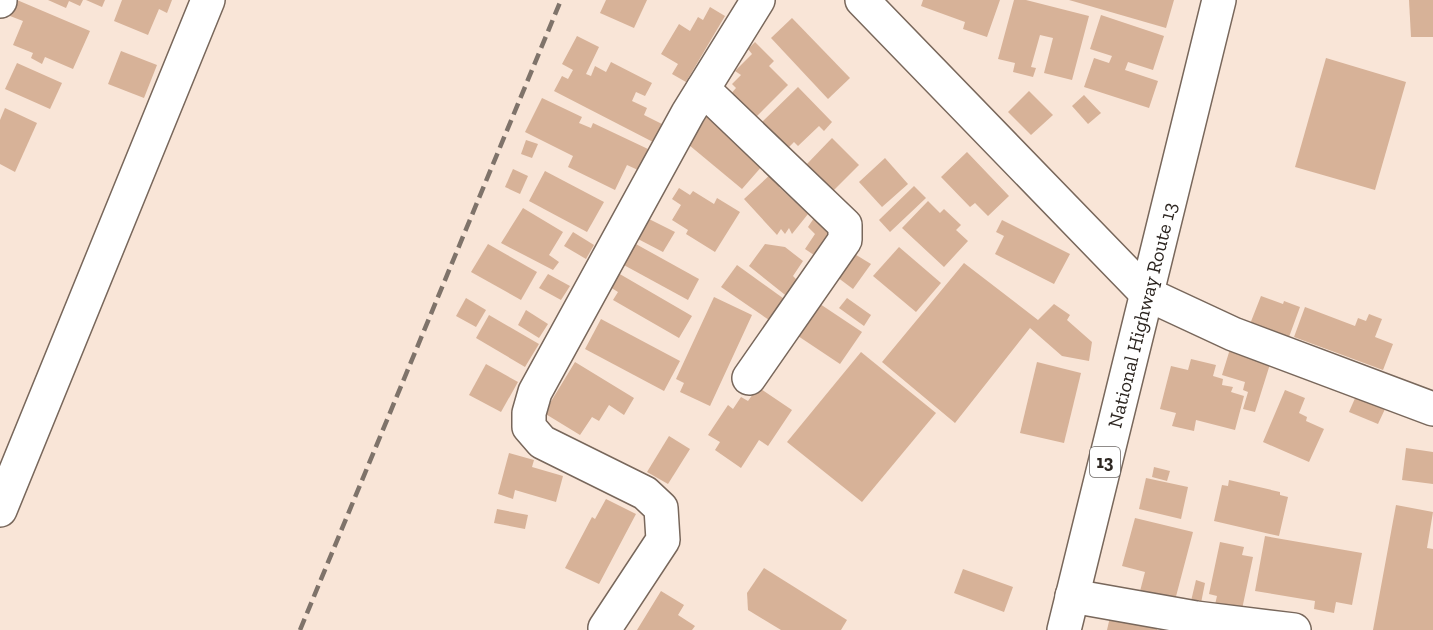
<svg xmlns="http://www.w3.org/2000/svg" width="1433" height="630" font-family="'Zilla Slab',serif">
<rect width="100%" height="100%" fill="#f9e5d7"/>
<g fill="#d7b298">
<path d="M17,0L90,31L73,69L45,57L42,64L31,58L33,53L13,45L23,21L10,16Z"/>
<path d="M48,0H83L80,6L69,1L66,8Z"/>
<path d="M86,0H105L102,7Z"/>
<path d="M122,0H172L167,13L159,9L148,35L114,21Z"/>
<path d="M606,0H647L634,28L600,13Z"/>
<path d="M923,0H1000L987,37L963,29L965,22L921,6Z"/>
<path d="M1014,0H1026L1089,16L1072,80L1044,73L1053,38L1040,35L1031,67L1036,68L1033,77L1013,72L1015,63L998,59Z"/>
<path d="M1069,0H1174L1166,28Z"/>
<path d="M1409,0H1433V37H1411Z"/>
<path d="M710,7L725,16L686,82L672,74L678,64L661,54L679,24L690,31L698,17L703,20Z"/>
<path d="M1101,15L1164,36L1153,70L1128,62L1125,70L1158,81L1149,108L1084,87L1094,58L1109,63L1112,56L1090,49Z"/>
<path d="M792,18L850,78L828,99L771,38Z"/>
<path d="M577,36L599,47L586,74L591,76L595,66L606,72L611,62L652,83L645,96L636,92L632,101L647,108L644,115L662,124L653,142L554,91L562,76L568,79L573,70L562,64Z"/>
<path d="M755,42L774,61L769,66L788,85L753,120L729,96L736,88L732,84L741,75L735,71L752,54L748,49Z"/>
<path d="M121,51L157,65L144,98L108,84Z"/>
<path d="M1326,58L1406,82L1375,190L1295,167Z"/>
<path d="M17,63L62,83L50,109L5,89Z"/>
<path d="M798,87L832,122L824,131L819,126L798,146L794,142L787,149L761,123Z"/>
<path d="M1029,91L1053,115L1031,135L1008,112Z"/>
<path d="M1084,95L1101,113L1088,124L1072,106Z"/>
<path d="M542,98L582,117L579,123L591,128L593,123L648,149L638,170L627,165L615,190L568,167L573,156L525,132Z"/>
<path d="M5,108L37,123L15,172L0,164V120Z"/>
<path d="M709,113L763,165L742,189L689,145Z"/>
<path d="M832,138L859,165L832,192L805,166Z"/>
<path d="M526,140L538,144L532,158L521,154Z"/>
<path d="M967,152L1009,196L988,216L975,203L970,207L941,177Z"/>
<path d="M885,158L908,184L882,207L859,182Z"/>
<path d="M513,169L528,176L520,194L505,187Z"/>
<path d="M545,171L604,202L587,232L529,201Z"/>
<path d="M772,173L783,183L779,187L808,214L792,234L789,228L785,234L781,229L777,235L744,199Z"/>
<path d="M914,186L926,198L890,232L879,220Z"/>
<path d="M679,188L690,195L693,191L714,204L717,198L740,212L715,252L686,234L688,230L672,220L681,205L672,199Z"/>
<path d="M928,201L940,213L944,209L961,225L956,230L968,241L944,267L902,228Z"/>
<path d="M523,208L563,232L549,255L559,262L553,270L501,243Z"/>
<path d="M816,215L833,230L817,257L805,249L815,234L808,227Z"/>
<path d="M649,219L675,232L663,252L638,239Z"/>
<path d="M1002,220L1070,254L1054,284L995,254L1004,236L996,232Z"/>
<path d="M573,232L594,245L586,259L564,246Z"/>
<path d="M634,243L699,279L688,300L622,264Z"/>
<path d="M488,244L537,272L521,300L471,272Z"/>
<path d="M765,244L785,247L803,261L793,276L799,282L789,298L749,266Z"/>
<path d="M899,247L941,283L916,312L873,276Z"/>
<path d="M853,253L871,264L853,289L837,277Z"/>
<path d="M964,263L1038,320L1054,304L1070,315L1067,320L1092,342L1089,361L1062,356L1030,328L955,423L882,362Z"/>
<path d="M737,265L787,301L772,322L721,287Z"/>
<path d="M618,273L692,316L679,338L613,300L618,292L610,287Z"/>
<path d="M548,274L570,286L561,300L539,288Z"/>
<path d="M1261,296L1283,304L1284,301L1300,307L1289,337L1250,324Z"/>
<path d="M714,297L752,315L710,406L680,392L684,383L676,379Z"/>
<path d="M466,298L486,310L476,327L456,316Z"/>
<path d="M847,298L871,315L864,326L839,308Z"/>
<path d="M820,304L862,332L840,364L798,336Z"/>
<path d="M1305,307L1355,326L1358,318L1366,321L1369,314L1382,319L1375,337L1393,344L1383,370L1294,337Z"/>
<path d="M526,310L548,324L539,338L518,325Z"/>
<path d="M489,315L539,344L525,367L476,338Z"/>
<path d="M601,319L680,361L664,391L585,349Z"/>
<path d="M1230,349L1271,361L1255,412L1243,409L1248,392L1243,390L1245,382L1222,375Z"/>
<path d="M861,352L936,413L862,502L787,442Z"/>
<path d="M1191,359L1216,365L1213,376L1223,379L1222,385L1233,387L1231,392L1244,396L1235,430L1196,420L1194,431L1172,426L1176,413L1160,409L1171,366L1188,370Z"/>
<path d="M575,362L634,398L624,415L609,405L599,421L592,417L580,435L544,413Z"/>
<path d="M1037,362L1081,373L1064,443L1020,433Z"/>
<path d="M486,364L518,382L501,412L469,395Z"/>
<path d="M758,387L792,410L768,446L759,440L741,468L715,450L720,442L708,435L728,405L733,409L741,397L748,401Z"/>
<path d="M1285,390L1305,398L1299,413L1307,417L1306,421L1324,429L1309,462L1263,442Z"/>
<path d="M1356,396L1385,409L1378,424L1349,412Z"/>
<path d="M669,436L690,449L668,484L647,472Z"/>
<path d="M1406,448L1433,452V484L1402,480Z"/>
<path d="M509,453L534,460L532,467L563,476L556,502L515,490L513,499L498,494Z"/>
<path d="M1154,467L1170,471L1167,481L1152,477Z"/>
<path d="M1146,478L1188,487L1181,519L1139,509Z"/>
<path d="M1229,480L1280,492V495L1288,497L1279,536L1214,521L1222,485L1228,486Z"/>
<path d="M606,499L636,514L599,584L565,568L592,517L595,519Z"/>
<path d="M1396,505L1433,512L1427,548L1433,549V630H1373Z"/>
<path d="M497,509L528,515L525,529L494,523Z"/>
<path d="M1135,518L1193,532L1174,604L1139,595L1145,572L1122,566Z"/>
<path d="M1265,536L1362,553L1352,605L1336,602L1334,613L1314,609L1315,601L1255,591Z"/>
<path d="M1220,542L1244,547L1242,555L1253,557L1241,614L1214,609L1217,596L1209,594Z"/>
<path d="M764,568L847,620L841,630H781L748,610L747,593Z"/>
<path d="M963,569L1013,587L1004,612L954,593Z"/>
<path d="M1196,580L1205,583L1201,603L1191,601Z"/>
<path d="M661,591L684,605L678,615L695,626L692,630H637Z"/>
<path d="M1110,617L1157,628V630H1107Z"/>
</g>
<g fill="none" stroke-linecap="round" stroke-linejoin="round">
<g stroke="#78675b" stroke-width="36">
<g id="minor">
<path d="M862,0L1147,294L1233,334L1433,409"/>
<path d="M0,1V0"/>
<path d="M703,89L845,225V240L749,378"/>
<path d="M0,510L208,0"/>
<path d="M1072,596L1196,618L1294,630"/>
<path d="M605,628L663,540L661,508L645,493L542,442L529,427V413L535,392L688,113L758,0"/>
</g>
</g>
<g stroke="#78675b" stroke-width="36">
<path id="highway" d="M1064,630L1219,0"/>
</g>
<use href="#minor" stroke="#fff" stroke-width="33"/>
<use href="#highway" stroke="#fff" stroke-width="33"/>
<path stroke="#7f736a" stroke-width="4.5" stroke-dasharray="12 6" stroke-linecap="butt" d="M300,630L561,0"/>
</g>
<g text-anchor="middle" stroke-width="4.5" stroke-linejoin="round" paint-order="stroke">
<rect fill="#fff" stroke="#6c6764" stroke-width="1.5" x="1090" y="447" width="30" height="30" rx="4.5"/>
<g font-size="18" font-weight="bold" fill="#2d2621">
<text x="1105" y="468">13</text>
</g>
<g font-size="20" fill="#2d2621" stroke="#fff">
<text transform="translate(1142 315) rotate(-76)" y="7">National Highway Route 13</text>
</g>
</g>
</svg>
